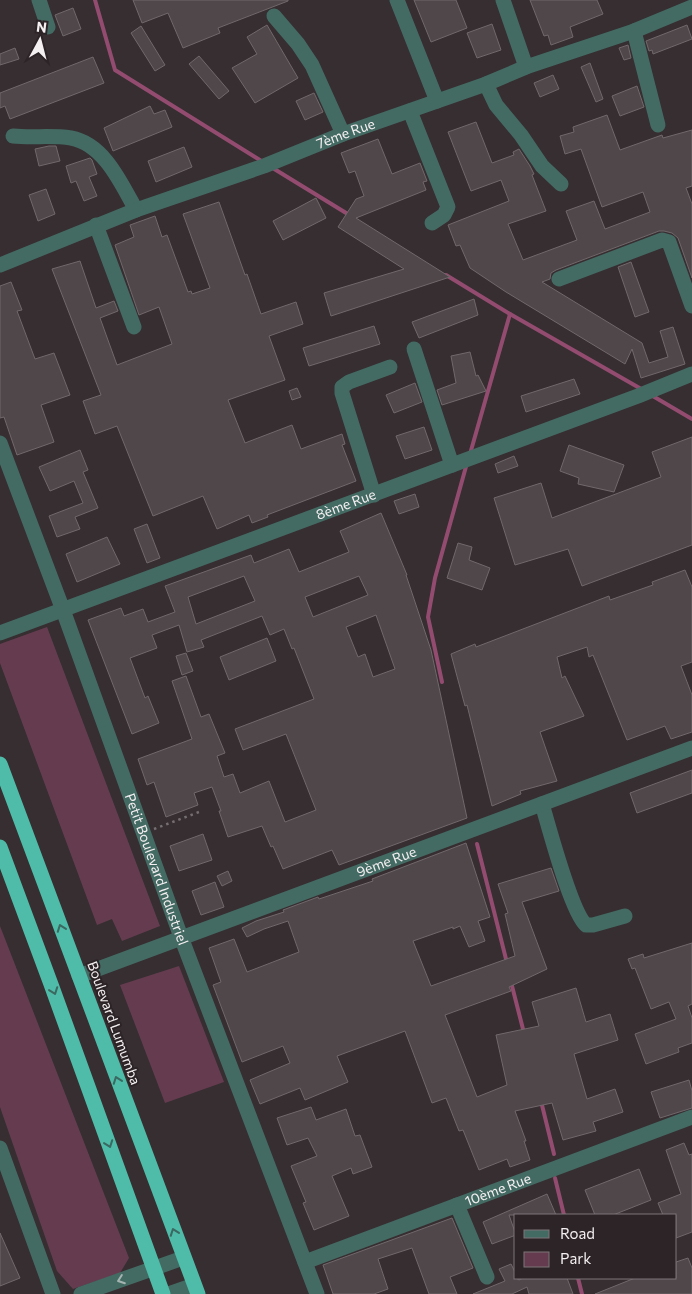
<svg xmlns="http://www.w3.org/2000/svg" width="692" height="1294" font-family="Commissioner,sans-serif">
<rect width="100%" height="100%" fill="#362e31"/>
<g fill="#653c4f">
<path d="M47,627L160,926L122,941L112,919L97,925L0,663V644Z"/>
<path d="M0,926L129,1258L120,1273L73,1289L57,1271L0,1107Z"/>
<path d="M179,966L224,1082L165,1103L120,985Z"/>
</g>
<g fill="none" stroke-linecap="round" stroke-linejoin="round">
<g stroke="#934c6f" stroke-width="4">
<path d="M95,0L115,70L263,162"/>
<path d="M271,167L351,216"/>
<path d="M446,275L510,314L643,390"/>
<path d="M651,395L692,419"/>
<path d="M470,454L510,314"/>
<path d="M442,682L428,617L435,578L467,463"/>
<path d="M477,844L507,963"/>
<path d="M511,982L524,1033"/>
<path d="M541,1101L554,1154"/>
<path d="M555,1178L564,1215"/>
<path d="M578,1278L582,1294"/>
</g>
</g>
<g fill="#4f474a" stroke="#71686b" fill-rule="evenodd">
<path d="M133,0H288V1L218,28L220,33L183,48L168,13L142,23Z"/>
<path d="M414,0H456L467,28L431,42Z"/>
<path d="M530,0H597L603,14L570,27L573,37L551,45L548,35L544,36Z"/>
<path d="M73,8L81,29L63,36L55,15Z"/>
<path d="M492,24L501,50L477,58L467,33Z"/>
<path d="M267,25L298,78L255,103L232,68L257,54L247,37Z"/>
<path d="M687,25L692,39L653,54L652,50L649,51L646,41Z"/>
<path d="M141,26L165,65L155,71L131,33Z"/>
<path d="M628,45L631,58L624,60L619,48Z"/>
<path d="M15,48L19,59L0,65V54Z"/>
<path d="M199,56L229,91L219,99L189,64Z"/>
<path d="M93,57L104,83L10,119L5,106L0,108V93Z"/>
<path d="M590,63L603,99L596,102L581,67Z"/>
<path d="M553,75L559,89L540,97L534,83Z"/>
<path d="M637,86L644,107L620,116L612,96Z"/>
<path d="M314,93L323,112L305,120L296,101Z"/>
<path d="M150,106L154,114L165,110L172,127L113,151L104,128Z"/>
<path d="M607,115L620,150L662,135L663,138L692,130V186L686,188L692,204V278L678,238L672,233L664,231H659L556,270L551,273L550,279L542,282L642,343L649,363L668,357L660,331L673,327L685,364L641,378L632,349L625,364L506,292L470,268L460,245L456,246L448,225L509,201L501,180L471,191L448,132L476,122L492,163L514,155L513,152L519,149L530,166L534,174L532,175L546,211L508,224L523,260L577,240L566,211L594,201L605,229L650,212L643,192L602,207L581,149L565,154L560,136L574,132L573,127Z"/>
<path d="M378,139L392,174L420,163L427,181L423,182L426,190L356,218L450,277L331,316L324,293L404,269L338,227L356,199L364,196L355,171L349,173L341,153Z"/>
<path d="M49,146H56L60,161L39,166L35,149Z"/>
<path d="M184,147L192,167L156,182L148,161Z"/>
<path d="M90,158L92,160L97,174L89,177L97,196L84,201L76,181L71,183L66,166Z"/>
<path d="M46,189L55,214L38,221L29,195Z"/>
<path d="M316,198L326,218L283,240L273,221Z"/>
<path d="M219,202L245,275L247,274L261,314L296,302L303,324L269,336L285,380L228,400L245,443L292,425L301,449L342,434L345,444L342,445L356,481L267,515L268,517L252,523L249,515L217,529L203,496L153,516L117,426L95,434L83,401L101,395L52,269L80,261L96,308L114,301L118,311L100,318L117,365L172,344L159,307L139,315L115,245L134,237L130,225L155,216L162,237L167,235L188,292L191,291L192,294L210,288L183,214Z"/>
<path d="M631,262L649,312L635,317L618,267Z"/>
<path d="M11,282L22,310L17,311L35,359L54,353L70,395L41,405L54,442L17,455L4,417L0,418V286Z"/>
<path d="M474,299L478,315L419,338L412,322Z"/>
<path d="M374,326L380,344L309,366L303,348Z"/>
<path d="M470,352L476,376L478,375L486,391L442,405L437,390L456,383L451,356Z"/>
<path d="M574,379L580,394L526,412L521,396Z"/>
<path d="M415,383L422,402L394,413L386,395Z"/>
<path d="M297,388L301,397L292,400L289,391Z"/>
<path d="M424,427L432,450L405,459L396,436Z"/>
<path d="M692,437V545L582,586L568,549L515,565L494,498L541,483L552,518L661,477L652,452Z"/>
<path d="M569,445L624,465L614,492L578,484L579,478L560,471Z"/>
<path d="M80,450L88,470L83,472L98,508L75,517L80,529L57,537L49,516L83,503L74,481L50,491L39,467Z"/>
<path d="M514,456L518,466L498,473L495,464Z"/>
<path d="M415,494L419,507L399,514L394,501Z"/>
<path d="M381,513L407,575H406L431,650L467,818L339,865L332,850L283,869L273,846L271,847L262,826L228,837L219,811H221L212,787L194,793L198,805L166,817L154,782L147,785L138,759L192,739L172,681L186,676L201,717L209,714L225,753L217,756L224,777L233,774L240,793L269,781L285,822L316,810L286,734L243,750L235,729L314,699L294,648L292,649L284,629L270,635L262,616L201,640L204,647L187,652L179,625L152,635L157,648L130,658L145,698L148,696L159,723L132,734L88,620L121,608L124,616L143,609L148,622L175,612L165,586L251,555L254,563L289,549L299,572L349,552L340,531ZM244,576L255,601L196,624L188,597ZM359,576L368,595L313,617L305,597ZM376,615L395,669L373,677L365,654L358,657L346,627Z"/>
<path d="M147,524L160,558L147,563L134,529Z"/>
<path d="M107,537L120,564L77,582L66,554Z"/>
<path d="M458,543L472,547L469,560L490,568L482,590L447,578Z"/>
<path d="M685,570L692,587V662L681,666L692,695V732L671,739L665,726L627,740L593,655L589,657L587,647L557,657L562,678L565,676L584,716L540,732L557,781L520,791L521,794L492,806L467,705L465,706L451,654L475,644L476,647L609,596L610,600L653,585L652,582Z"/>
<path d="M267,638L276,661L229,680L220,657Z"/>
<path d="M186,653L193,671L182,675L176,656Z"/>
<path d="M692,770V793L637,813L630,793Z"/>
<path d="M203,834L212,860L179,871L170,846Z"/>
<path d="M466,843L490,917L478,921L485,941L469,947L460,926L453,929V927L413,941L431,986L515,956L505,914L508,913L498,884L551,868L559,891L522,902L547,969L509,987L511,991L445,1015L477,1097L507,1085L496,1035L539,1026L532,1002L576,988L586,1022L610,1014L618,1040L574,1054L587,1099L615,1089L623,1112L593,1122L596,1131L563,1140L552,1103L515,1111L526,1141H524L530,1160L510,1167L507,1159L479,1170L463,1130L459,1131L446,1098L432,1103L405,1031L337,1056L348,1082L305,1100L300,1088L260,1104L250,1080L290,1063L283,1046L242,1062L213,985L221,982L209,948L234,939L247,972L299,952L288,921L264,929L247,937L242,928L256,921L284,912L283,910L318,897L319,899L373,881L372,879Z"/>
<path d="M228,871L232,881L222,886L217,876Z"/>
<path d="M215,882L224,907L201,915L192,891Z"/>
<path d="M692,943V1004L688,1006L692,1018V1043L678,1048L679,1052L646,1064L635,1034L676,1019L669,1002L651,1009L635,968L632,969L628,959L643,954L644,958Z"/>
<path d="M689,1080L692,1091V1108L660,1118L651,1092Z"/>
<path d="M311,1107L316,1120L346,1109L355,1136L360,1135L372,1167L353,1174L351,1168L332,1176L349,1216L314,1230L303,1203L306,1202L291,1166L317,1156L308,1138L287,1145L277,1118Z"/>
<path d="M684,1143L689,1155L692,1154V1232L676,1238V1215H663L658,1203L681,1194L666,1150Z"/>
<path d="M639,1169L651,1200L613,1215H595L585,1190Z"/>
<path d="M547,1194L556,1215H509L516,1235L492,1244L483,1222Z"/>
<path d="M452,1218L473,1268L450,1277L457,1294H429L412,1248L378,1259L388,1289L374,1294H333L323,1265Z"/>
<path d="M0,1233L20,1278L0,1286Z"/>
<path d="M688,1258L692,1268V1294H595L635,1278H676V1262Z"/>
<path d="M511,1264L516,1274V1278L519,1280L523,1278H567L573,1294H529L527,1287L512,1294H473L505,1281L499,1269Z"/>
</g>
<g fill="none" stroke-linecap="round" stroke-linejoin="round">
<path stroke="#766f72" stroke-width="2.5" stroke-dasharray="2.5 4" stroke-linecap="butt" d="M154,829L199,812"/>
<g stroke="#446b63" stroke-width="15">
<path d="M39,0L48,27"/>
<path d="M397,0L437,101"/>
<path d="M503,0L526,67"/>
<path d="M274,16L298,44L312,65L343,134"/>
<path d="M634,31L658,125"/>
<path d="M486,84L496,105L521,135L542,166L561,184"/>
<path d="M410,111L448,207L444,215L432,223"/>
<path d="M13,136C32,138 52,135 71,138C104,144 121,183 136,210"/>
<path d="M96,225L134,327"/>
<path id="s1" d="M0,265L136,210L264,166L343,134L486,84L526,67L634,31L692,7"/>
<path d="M559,279L662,240L669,242L692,306"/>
<path d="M414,349L452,465"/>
<path id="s2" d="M0,443L63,610L181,937L317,1294"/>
<path d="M374,495L342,393V387L349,382L390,367"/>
<path id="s3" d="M0,633L638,396L692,374"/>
<path d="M542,804C549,827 571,912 586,925H593L625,916"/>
<path id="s4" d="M79,976L692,748"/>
<path d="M0,1148L53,1294"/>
<path d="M457,1205L487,1277"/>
<path id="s5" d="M305,1262L692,1117"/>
<path d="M81,1294L183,1258"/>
<path d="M168,1294L194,1285"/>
</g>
<g stroke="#4ebca8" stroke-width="15">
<path d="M0,764L198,1294"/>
<path d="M0,847L52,987L163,1294"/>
</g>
</g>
<defs><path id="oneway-chevron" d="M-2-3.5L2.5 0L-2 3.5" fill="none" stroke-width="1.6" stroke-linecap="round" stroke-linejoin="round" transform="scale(1.25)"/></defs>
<g stroke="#3b6861">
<use href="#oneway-chevron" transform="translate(61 928) rotate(-110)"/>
<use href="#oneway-chevron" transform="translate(54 991) rotate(70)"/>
<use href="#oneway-chevron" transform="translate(117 1080) rotate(-110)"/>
<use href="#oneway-chevron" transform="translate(109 1144) rotate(70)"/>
<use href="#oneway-chevron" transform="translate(174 1232) rotate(-110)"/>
</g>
<use stroke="#a5b4b1" href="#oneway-chevron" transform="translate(121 1280) rotate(160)"/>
<g text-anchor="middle" stroke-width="4" stroke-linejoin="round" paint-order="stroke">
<g font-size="14" fill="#f4eff1" stroke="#2c2427">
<text dy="5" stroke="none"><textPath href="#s1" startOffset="370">7ème Rue</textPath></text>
<text dy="5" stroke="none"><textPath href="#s3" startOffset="369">8ème Rue</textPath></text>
<text dy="5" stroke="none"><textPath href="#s4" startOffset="328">9ème Rue</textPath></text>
<text dy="5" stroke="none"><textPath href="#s2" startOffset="454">Petit Boulevard Industriel</textPath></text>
<text transform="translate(114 1023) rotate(70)" y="5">Boulevard Lumumba</text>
<text dy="5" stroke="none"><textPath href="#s5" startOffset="206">10ème Rue</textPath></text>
</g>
</g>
<rect x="514" y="1214" width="162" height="65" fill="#2c2427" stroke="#7c7578"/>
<rect x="524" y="1230" width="25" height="8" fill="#446b63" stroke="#7c7578"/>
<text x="560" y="1239" font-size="15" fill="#f4eff1">Road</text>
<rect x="524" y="1252" width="25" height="15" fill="#653c4f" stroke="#7c7578"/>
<text x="560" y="1264" font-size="15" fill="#f4eff1">Park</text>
<g transform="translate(40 40) rotate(7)" stroke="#2c2427" stroke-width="4" paint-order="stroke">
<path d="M0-4L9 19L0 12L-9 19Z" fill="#f4eff1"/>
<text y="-8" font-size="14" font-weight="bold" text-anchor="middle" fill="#f4eff1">N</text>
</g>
</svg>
